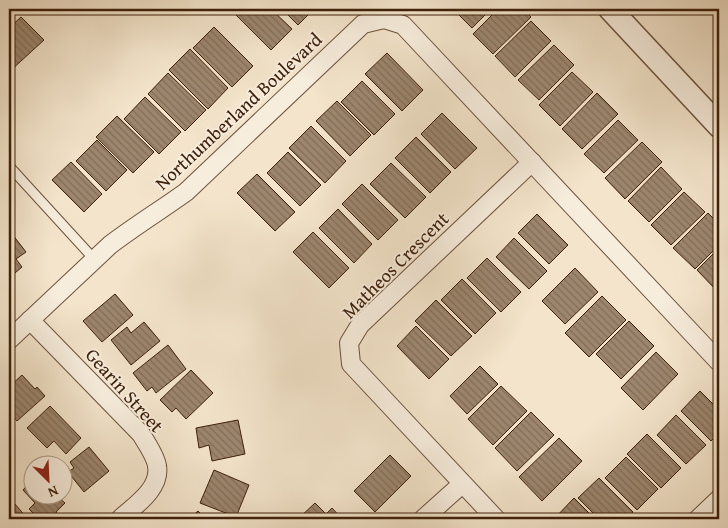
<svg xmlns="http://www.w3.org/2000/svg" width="728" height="528" font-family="'Gentium Book Plus',serif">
<defs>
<pattern id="building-back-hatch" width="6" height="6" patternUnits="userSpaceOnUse" patternTransform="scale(1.25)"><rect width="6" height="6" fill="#9c866e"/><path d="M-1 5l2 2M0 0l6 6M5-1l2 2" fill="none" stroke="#816d59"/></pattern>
</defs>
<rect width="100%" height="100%" fill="#f3e4cb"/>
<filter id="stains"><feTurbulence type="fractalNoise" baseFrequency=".004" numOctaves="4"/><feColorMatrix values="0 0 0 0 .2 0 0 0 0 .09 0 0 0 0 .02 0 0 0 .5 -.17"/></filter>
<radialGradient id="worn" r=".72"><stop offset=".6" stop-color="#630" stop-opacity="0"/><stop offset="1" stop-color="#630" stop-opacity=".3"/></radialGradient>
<g fill="url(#building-back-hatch)" stroke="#3e200a">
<path d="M240,9H271L292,29L271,50L235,14Z"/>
<path d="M282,9H314L298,25Z"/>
<path d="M453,9H491L472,28Z"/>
<path d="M498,9H523L531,17L493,54L473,34Z"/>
<path d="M21,17L44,40L9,72V38L13,34L9,30V28Z"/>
<path d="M531,21L551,41L515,77L495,56Z"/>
<path d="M214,27L253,66L232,87L193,48Z"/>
<path d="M554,45L574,65L539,100L518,80Z"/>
<path d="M190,49L228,88L208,109L169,70Z"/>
<path d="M387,53L423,90L402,111L365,74Z"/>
<path d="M572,72L593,92L560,126L539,105Z"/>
<path d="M168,73L206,110L185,131L148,94Z"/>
<path d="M362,81L395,114L374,135L341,102Z"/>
<path d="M597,93L618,114L582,149L562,129Z"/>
<path d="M145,97L181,132L159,154L124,119Z"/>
<path d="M337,101L371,135L350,156L316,121Z"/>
<path d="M442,113L477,148L455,169L421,134Z"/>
<path d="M117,116L154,152L133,173L96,137Z"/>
<path d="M618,120L638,140L604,173L584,154Z"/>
<path d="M311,126L346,161L325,183L289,148Z"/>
<path d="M416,137L451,172L430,193L395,158Z"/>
<path d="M97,140L127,170L106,191L76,161Z"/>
<path d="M642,142L662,162L625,199L605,178Z"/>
<path d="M288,152L321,185L300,206L267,173Z"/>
<path d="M71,162L102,194L84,212L52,180Z"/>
<path d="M391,163L426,197L405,218L370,184Z"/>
<path d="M661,167L682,189L649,222L628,201Z"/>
<path d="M257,174L295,212L275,231L237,193Z"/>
<path d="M362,184L398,220L378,240L342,204Z"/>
<path d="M684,192L705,212L671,245L651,225Z"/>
<path d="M338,209L372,244L354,263L319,228Z"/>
<path d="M708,213L719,224V245L695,269L673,248Z"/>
<path d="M537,214L568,245L549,264L518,233Z"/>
<path d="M9,230L26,252L16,259L22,267L9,278Z"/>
<path d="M313,232L349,268L329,288L293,252Z"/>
<path d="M514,238L547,271L529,289L496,257Z"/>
<path d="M719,248V289L717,291L697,270Z"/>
<path d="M487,258L521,292L501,312L467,278Z"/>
<path d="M575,268L598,292L565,324L542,301Z"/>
<path d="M462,279L496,313L475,334L441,300Z"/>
<path d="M115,294L133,315L102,342L83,321Z"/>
<path d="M602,296L626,320L589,357L565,333Z"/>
<path d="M436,300L472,336L451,356L415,321Z"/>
<path d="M629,321L654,346L621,379L596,354Z"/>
<path d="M144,322L160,341L131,365L111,340L127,327L131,333Z"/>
<path d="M416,326L449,359L429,379L397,346Z"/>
<path d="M168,345L186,369L156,393L152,387L147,391L133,373Z"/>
<path d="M656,352L678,374L643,410L621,388Z"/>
<path d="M480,366L498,384L467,414L450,396Z"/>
<path d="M191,370L213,393L186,419L176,408L172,412L160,400Z"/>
<path d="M22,375L35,389L37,387L45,396L17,421L9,411V387Z"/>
<path d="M501,386L527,411L493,445L468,419Z"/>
<path d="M700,391L719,410V433L711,441L681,411Z"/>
<path d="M50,406L81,438L66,454L54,441L47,448L27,428Z"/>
<path d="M531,412L554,435L517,471L495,448Z"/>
<path d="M676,415L706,445L686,464L657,435Z"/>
<path d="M238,420L245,454L212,461L209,445L199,448L196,428Z"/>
<path d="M647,434L681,468L661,488L627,454Z"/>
<path d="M559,438L582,461L542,501L519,477Z"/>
<path d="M89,447L109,471L84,492L68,472L74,468L70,462Z"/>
<path d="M390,455L411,476L375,512L354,491Z"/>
<path d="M626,457L658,489L637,510L605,478Z"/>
<path d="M214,470L249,485L236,517L200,503Z"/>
<path d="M599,478L633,512L626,519H599L578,498Z"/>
<path d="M32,480V496H57L65,503L56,512L60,516L57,519H39L29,509L35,503L23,490Z"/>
<path d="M574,498L595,519H554Z"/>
<path d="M14,503L28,519H9V508Z"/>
<path d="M315,503L326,514L332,508L342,519H300L299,518Z"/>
<path d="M198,511L206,519H189Z"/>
</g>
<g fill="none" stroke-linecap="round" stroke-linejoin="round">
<g stroke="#6b513a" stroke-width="11">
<path id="service" d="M9,166L94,259"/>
</g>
<g stroke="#6b513a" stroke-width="20">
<g id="minor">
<path d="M30,320L141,434C146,442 156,457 157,466C161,489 134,506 120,519"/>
<path d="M9,340L110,245C135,226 161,210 186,192L363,24L384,19L403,25L719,362"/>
<path d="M423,519L462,484"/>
<path d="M496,519L351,364L349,343L360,325L532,162"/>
<path d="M698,519L719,499"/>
</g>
</g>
<g stroke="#6b513a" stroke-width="25">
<path id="tertiary" d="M610,9L719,126"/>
</g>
<use href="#service" stroke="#f7eddd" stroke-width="9"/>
<use href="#minor" stroke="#f7eddd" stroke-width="18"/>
<use href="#tertiary" stroke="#f7eddd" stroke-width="22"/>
</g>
<g text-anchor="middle" stroke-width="4" stroke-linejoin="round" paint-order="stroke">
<g font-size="19" fill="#3e200a" stroke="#f7eddd">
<text transform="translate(238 111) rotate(-43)" y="7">Northumberland Boulevard</text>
<text transform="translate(395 265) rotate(-45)" y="7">Matheos Crescent</text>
<text transform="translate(125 390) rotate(48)" y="7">Gearin Street</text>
</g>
</g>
<rect width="728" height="528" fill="none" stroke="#f3e4cb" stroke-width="30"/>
<rect x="10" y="10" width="708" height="508" fill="none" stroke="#3e200a" stroke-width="2.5"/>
<rect x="15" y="15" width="698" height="498" fill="none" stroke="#3e200a"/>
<g transform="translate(48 480) rotate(156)"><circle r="24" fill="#f7eddd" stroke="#ad9b89"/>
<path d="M0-4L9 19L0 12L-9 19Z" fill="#8f2418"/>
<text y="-8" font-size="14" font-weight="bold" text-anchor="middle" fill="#3e200a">N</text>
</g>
<rect width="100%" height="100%" filter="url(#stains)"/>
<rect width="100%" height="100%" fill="url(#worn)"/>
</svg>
